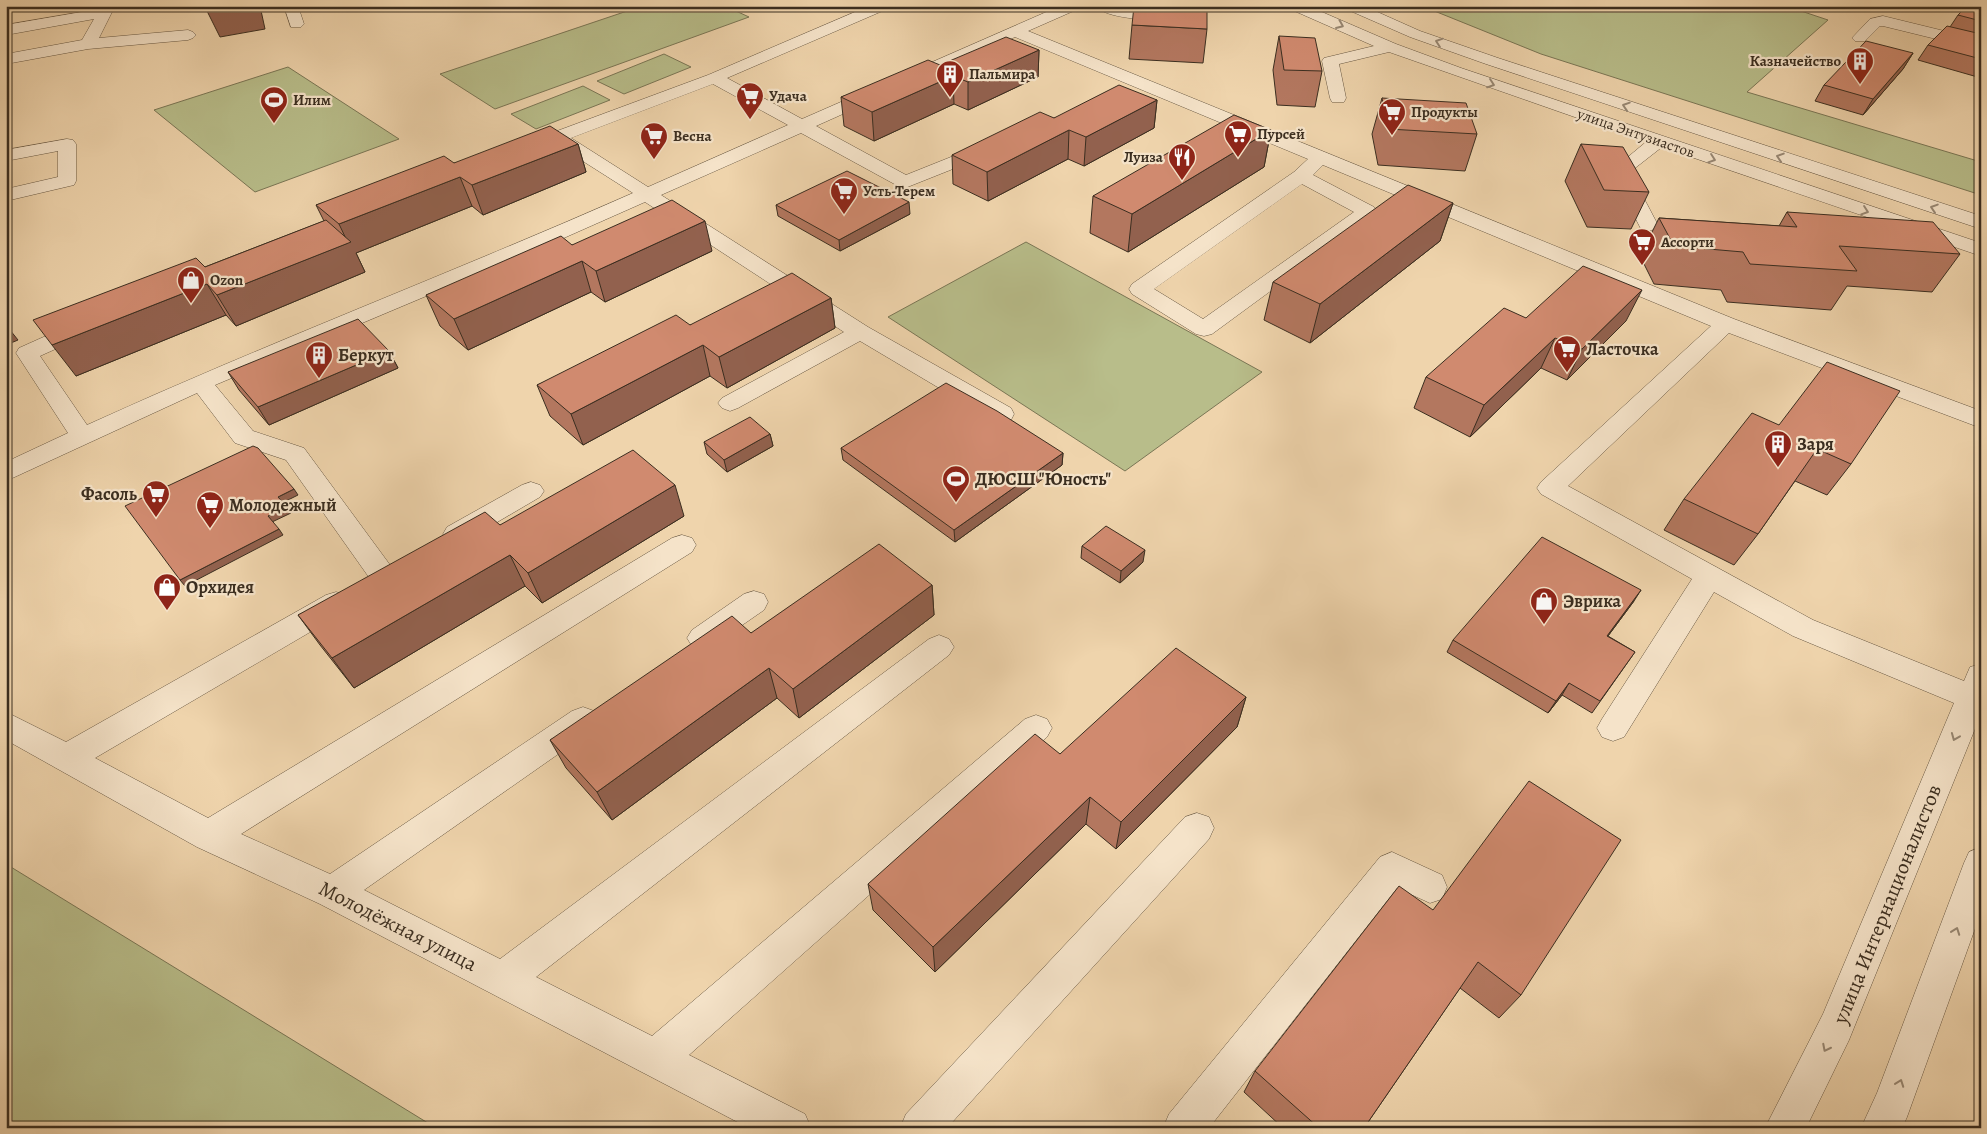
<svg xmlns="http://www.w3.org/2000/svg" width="1987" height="1134" font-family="Alegreya,serif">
<rect width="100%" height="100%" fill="#efd4ac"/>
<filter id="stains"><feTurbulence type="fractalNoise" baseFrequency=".004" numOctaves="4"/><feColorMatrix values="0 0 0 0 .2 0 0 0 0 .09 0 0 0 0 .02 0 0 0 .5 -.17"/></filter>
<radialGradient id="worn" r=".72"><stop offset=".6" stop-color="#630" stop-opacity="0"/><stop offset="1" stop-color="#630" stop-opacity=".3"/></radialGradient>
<g fill="#b8bd8a" stroke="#7a7655">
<path d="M642,6H725L749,17L495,109L440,74Z"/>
<path d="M1422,6H1786L1828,20L1747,92L1981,162V195L1541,54Z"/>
<path d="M664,54L691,67L624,94L597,81Z"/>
<path d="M288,67L399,139L255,192L154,110Z"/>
<path d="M583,86L610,100L536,129L511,114Z"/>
<path d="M1026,242L1262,372L1125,471L888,317Z"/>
<path d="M6,864L436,1128H6Z"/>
</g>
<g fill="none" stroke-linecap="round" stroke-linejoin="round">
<g stroke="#685843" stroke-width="1">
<g id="minor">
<path d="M284,6H298L304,24L301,27H291Z"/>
<path d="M869,6H889L887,9L727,78L802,119L1060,6H1080L1078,9L1028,31L1734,319L1981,411V428L1729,333L1568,486L1813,620L1964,681L1970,667L1981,664V714L1849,1040L1806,1128H1765L1823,1014L1954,703L1793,636L1714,592L1624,737L1613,741L1602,737L1597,728L1602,719L1692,579L1541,494L1537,488L1541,482L1711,326L1323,165L1313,175L1374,207L1377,211L1374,215L1212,334L1204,336L1196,334L1132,294L1129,289L1132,284L1294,172L1308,159L1015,37L816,126L906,175L981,145L987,144L993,145L996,149L993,153L905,188L898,186L801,133L661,195L868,327L1011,408L1014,414L1011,420L1002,422L993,420L860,341L738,408L730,411L722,408L718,403L722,398L844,332L645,202L557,241L215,385L253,431L304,448L393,569L397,576L393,583L383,586L373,583L286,460L235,443L197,393L6,481V462L68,433L16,353L19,348L77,322L85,320L93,322L96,327L93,332L40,356L87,425C267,343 452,273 633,193L556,144L528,153L522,152L519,148L522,144L708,75ZM713,84L788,125L648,187L571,138ZM1302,184L1354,212L1203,319L1154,289Z"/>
<path d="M1096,6H1116L1164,12L1169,14L1172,17L1169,20L1164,22C1148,19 1105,19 1096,6Z"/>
<path d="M1288,6H1308L1396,44L1461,68L1981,243V256L1662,147L1630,172L1658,225L1655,229L1648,231L1641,229L1611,171L1646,142L1389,52L1339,64L1346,98L1344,102H1332L1330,98L1322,61L1324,58L1374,46L1290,9Z"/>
<path d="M1344,6H1364L1420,31L1498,58L1981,216V229L1486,64L1410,37L1346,9Z"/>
<path d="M105,8L110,9L112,12L99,38L188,30L193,32L196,35L193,38L188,40L88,49L6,64V54L82,40L94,19L6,35V25Z"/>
<path d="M1883,16L1981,40V50L1883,26H1880L1865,41H1855L1852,38L1870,19Z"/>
<path d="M67,139L73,140L76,144V181L74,185L6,201V189L58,177V151L6,161V150Z"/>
<path d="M531,482L540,485L544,491L540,497L465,541L456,544L447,541L443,534L447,527L522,485Z"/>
<path d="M682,535L692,538L696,545L692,552L241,834L330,874L572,711L583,707L594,711L598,720L594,729L364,890L500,959L929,639L939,635L949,639L954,647L949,655L536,977L652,1036L1025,719L1036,715L1047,719L1052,728L1047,737L689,1055L805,1114L811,1128H749L320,904L197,847L6,740V712L66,742L326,595L336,592L346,595L350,603L346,611L95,758L208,818L672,538Z"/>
<path d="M754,591L764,594L768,602L764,610L712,646L702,649L692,646L687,638L692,630L744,594Z"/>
<path d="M1197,813L1209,817L1214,828L1209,839L947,1128H900L906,1114L1185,817Z"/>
<path d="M1981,847V912L1907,1117L1902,1128H1861L1877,1093L1964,863L1969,852Z"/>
<path d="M1392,852L1442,875L1447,887L1442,899L1430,903L1397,888L1209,1128H1163L1169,1114L1380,857Z"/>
</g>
</g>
<use href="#minor" fill="#f5e3c9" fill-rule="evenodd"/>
</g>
<g fill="#b3775f" stroke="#3b2e20">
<path d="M1981,6V78L1918,60L1928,45L1950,27L1958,15Z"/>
<path d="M1132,25L1207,29L1203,63L1129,59Z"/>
<path d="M1279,36L1322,71L1315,107L1277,105L1273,70Z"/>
<path d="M1039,50L1038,77L968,110L954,104L874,141L844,126L841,97L940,65Z"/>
<path d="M1913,53L1903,69L1863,115L1815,101L1824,85Z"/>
<path d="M1382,98L1477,134L1465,171L1378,165L1372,134Z"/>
<path d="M1157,100L1154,128L1084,166L1068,159L988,201L953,184L952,155L1054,118Z"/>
<path d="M1271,130L1264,167L1128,252L1090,233L1093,196Z"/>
<path d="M578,144L586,172L483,215L472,206L356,253L365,272L236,326L226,315L76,376L205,267L324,221L316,205L454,163Z"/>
<path d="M1581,144L1649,192L1631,229L1587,227L1565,181Z"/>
<path d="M1453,203L1440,241L1310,343L1264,320L1273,282Z"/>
<path d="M776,205L910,214L840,251L778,216Z"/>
<path d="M1787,212L1960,254L1932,292L1847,286L1831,310L1727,302L1721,290L1654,284L1640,256L1659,218L1779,226Z"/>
<path d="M572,245L712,251L605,302L591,292L468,350L440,326L426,295Z"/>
<path d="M831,298L835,328L727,388L710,376L583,445L550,416L537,385L690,325Z"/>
<path d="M1526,318L1626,321L1567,380L1541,368L1470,437L1414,408L1426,377Z"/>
<path d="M389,351L398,368L269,425L239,390L228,372Z"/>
<path d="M1779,425L1851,464L1827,495L1795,481L1758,534L1734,565L1664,530L1684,499Z"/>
<path d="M770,434L773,446L727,472L707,454L704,442Z"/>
<path d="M841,448L1063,453L1062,465L955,542L843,460Z"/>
<path d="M684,516L542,603L525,586L354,688L320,645L298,615L500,525Z"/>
<path d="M1082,546L1143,562L1120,583L1081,558Z"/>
<path d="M932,585L934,615L799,718L777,698L612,820L566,768L550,740L751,633Z"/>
<path d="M1634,601L1608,636L1635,652L1592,713L1562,695L1548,713L1447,652L1453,640Z"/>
<path d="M1246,697L1237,727L1116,849L1086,824L935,972L873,910L868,884L1060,754Z"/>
<path d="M1433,910L1521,995L1499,1018L1460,988L1364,1128H1283L1244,1092L1255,1071Z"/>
</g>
<g fill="#92614e" stroke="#3b2e20">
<path d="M234,6H260L265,29L220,37L207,11Z"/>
<path d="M460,6H476L461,9Z"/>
<path d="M1039,50L1038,77L968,110V82Z"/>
<path d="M1913,53L1903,69L1863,115L1873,99Z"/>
<path d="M953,76L954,104L874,141L872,112Z"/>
<path d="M1157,100L1154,128L1084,166L1086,137Z"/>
<path d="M1069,130L1068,159L988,201L987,172Z"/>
<path d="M1271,130L1264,167L1128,252L1132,214Z"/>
<path d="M578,144L586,172L483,215L472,185Z"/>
<path d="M460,177L472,206L356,253L365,272L236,326L217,295L348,243L339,224Z"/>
<path d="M909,202L910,214L840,251L839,240Z"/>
<path d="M1453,203L1440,241L1310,343L1320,304Z"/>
<path d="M705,221L712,251L605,302L596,271Z"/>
<path d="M582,261L591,292L468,350L454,319Z"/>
<path d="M207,284L226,315L76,376L52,345Z"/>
<path d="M1642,290L1626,321L1567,380L1582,349Z"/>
<path d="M831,298L835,328L727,388L719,357Z"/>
<path d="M6,325L18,340L6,345Z"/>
<path d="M1555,338L1541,368L1470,437L1484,405Z"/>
<path d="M703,345L710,376L583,445L571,414Z"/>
<path d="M389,351L398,368L269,425L258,407Z"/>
<path d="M770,434L773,446L727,472L724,460Z"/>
<path d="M1063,453L1062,465L955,542L954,530Z"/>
<path d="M675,485L684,516L542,603L528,573Z"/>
<path d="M294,489L298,495L282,503L278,497Z"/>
<path d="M287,507L291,513L272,522L268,516Z"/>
<path d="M279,529L283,535L185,586L180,580Z"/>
<path d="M1145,550L1143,562L1120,583L1121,571Z"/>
<path d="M510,555L525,586L354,688L332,658Z"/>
<path d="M932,585L934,615L799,718L793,689Z"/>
<path d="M1641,590L1634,601L1599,648L1607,636Z"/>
<path d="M769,668L777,698L612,820L597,792Z"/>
<path d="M1569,683L1562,695L1548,713L1556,701Z"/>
<path d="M1246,697L1237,727L1116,849L1121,822Z"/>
<path d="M1090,797L1086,824L935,972L933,947Z"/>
</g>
<g fill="#d08a6f" stroke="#3b2e20">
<path d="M206,6H234L207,11Z"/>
<path d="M1134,6H1207V29L1132,25Z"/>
<path d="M1967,6H1981V21L1958,15Z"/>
<path d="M1947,26L1981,34V59L1928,45Z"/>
<path d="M1279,36L1315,38L1322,71L1284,70Z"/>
<path d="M1006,37L1039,50L968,82L953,76L872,112L841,97L928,60L940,65Z"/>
<path d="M1866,41L1913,53L1873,99L1824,85Z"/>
<path d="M1119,85L1157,100L1086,137L1069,130L987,172L952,155L1040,112L1054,118Z"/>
<path d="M1382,98L1466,103L1477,134L1388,129Z"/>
<path d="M1234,115L1271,130L1132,214L1093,196Z"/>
<path d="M550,126L578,144L472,185L460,177L339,224L316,205L444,156L454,163Z"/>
<path d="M1581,144L1623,147L1649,192L1604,190Z"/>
<path d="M847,171L909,202L839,240L776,205Z"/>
<path d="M1408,185L1453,203L1320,304L1273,282Z"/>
<path d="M672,200L705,221L596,271L582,261L454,319L426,295L561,236L572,245Z"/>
<path d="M1787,212L1933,222L1960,254L1839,246L1857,271L1750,264L1743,252L1674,246L1659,218L1797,227Z"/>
<path d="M326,220L351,242L217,295L207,284L52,345L33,320L196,258L205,267Z"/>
<path d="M1583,266L1642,290L1582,349L1555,338L1484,405L1426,377L1504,308L1526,318Z"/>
<path d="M792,273L831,298L719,357L703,345L571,414L537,385L676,315L690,325Z"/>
<path d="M358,319L389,351L258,407L228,372Z"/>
<path d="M1827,362L1900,391L1851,464L1817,449L1758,534L1684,499L1752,413L1779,425Z"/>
<path d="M946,383L997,411L1063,453L954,530L841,448Z"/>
<path d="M750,417L770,434L724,460L704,442Z"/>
<path d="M253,446L258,448L294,489L278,497L287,507L268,516L279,529L180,580L125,506Z"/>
<path d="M633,450L675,485L528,573L510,555L332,658L298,615L485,512L500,525Z"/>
<path d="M1106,526L1145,550L1121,571L1082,546Z"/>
<path d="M1542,537L1641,590L1607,636L1635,652L1600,701L1569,683L1556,701L1453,640Z"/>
<path d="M879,544L932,585L793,689L769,668L597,792L550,740L732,616L751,633Z"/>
<path d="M1176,648L1246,697L1121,822L1090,797L933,947L868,884L1035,734L1060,754Z"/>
<path d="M1529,781L1621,840L1521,995L1478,962L1364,1128H1319L1255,1071L1399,886L1433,910Z"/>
</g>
<defs><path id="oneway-chevron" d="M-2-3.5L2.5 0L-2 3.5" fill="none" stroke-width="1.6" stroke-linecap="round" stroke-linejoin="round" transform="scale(1.25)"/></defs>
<g stroke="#988874">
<use href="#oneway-chevron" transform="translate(1340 25) rotate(23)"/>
<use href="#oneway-chevron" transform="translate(1439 42) rotate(-161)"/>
<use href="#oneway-chevron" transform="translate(1491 84) rotate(19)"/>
<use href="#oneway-chevron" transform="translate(1626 106) rotate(-162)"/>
<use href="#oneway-chevron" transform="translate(1780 157) rotate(-162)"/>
<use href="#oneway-chevron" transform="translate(1712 159) rotate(19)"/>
<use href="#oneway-chevron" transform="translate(1934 208) rotate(-162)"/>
<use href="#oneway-chevron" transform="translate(1865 211) rotate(19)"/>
<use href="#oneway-chevron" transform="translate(1955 737) rotate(112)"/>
<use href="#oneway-chevron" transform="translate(1956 931) rotate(-70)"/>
<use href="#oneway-chevron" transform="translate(1826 1048) rotate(117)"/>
<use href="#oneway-chevron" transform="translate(1900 1083) rotate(-70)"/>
</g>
<defs>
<g id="building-pin" transform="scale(1.4375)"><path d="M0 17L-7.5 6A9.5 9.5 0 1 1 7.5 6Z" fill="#8f2418" stroke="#f5e3c9"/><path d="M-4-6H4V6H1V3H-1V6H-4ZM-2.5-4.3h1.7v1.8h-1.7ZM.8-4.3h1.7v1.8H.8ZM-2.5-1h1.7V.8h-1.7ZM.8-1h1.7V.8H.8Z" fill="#fff"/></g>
<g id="supermarket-pin" transform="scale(1.4375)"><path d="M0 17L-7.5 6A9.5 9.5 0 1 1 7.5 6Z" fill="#8f2418" stroke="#f5e3c9"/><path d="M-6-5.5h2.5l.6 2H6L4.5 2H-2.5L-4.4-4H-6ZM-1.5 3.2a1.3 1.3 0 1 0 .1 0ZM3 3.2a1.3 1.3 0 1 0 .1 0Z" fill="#fff"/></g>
<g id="stadium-pin" transform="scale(1.4375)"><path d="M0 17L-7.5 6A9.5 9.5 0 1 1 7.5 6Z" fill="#8f2418" stroke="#f5e3c9"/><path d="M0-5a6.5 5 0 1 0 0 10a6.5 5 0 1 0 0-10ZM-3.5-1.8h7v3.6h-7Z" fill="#fff"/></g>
<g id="restaurant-pin" transform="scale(1.4375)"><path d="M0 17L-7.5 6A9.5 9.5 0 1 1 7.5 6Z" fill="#8f2418" stroke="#f5e3c9"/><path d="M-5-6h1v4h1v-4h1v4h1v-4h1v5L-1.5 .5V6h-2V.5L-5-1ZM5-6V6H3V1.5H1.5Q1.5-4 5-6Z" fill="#fff"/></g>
<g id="shop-pin" transform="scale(1.4375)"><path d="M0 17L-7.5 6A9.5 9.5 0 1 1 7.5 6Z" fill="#8f2418" stroke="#f5e3c9"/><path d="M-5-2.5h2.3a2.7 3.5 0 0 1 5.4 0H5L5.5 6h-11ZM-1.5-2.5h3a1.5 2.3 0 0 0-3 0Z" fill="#fff"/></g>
</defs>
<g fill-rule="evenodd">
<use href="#building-pin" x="1860" y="61"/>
<use href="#building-pin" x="950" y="74"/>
<use href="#supermarket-pin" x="750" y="96"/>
<use href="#stadium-pin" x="274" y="100"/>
<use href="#supermarket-pin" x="1392" y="112"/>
<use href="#supermarket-pin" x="1238" y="134"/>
<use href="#supermarket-pin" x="654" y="136"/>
<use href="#restaurant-pin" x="1182" y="157"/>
<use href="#supermarket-pin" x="844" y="191"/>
<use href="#supermarket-pin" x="1642" y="242"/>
<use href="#shop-pin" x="191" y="280"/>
<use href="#supermarket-pin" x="1567" y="349"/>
<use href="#building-pin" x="319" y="355"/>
<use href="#building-pin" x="1778" y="444"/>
<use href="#stadium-pin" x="956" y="479"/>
<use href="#supermarket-pin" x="156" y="494"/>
<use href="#supermarket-pin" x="210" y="505"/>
<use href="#shop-pin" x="167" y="587"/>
<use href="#shop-pin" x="1544" y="601"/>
</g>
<g text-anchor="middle" stroke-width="4.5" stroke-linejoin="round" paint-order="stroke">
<g font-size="15" font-weight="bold" fill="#3b2e20" stroke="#f5e3c9" text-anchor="start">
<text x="1841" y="66" text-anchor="end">Казначейство</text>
<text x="969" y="79">Пальмира</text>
<text x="769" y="101">Удача</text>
<text x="293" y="105">Илим</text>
<text x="1411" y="117">Продукты</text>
<text x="1257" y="139">Пурсей</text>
<text x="673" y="141">Весна</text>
<text x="1163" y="162" text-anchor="end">Луиза</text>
<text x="863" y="196">Усть-Терем</text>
<text x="1661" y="247">Ассорти</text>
<text x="210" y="285">Ozon</text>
</g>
<g font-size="15" fill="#3b2e20" stroke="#f5e3c9">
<text transform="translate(1636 133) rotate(19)" y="5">улица Энтузиастов</text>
</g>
<g font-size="18" font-weight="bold" fill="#3b2e20" stroke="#f5e3c9" text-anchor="start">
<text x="1586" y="355">Ласточка</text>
<text x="338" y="361">Беркут</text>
<text x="1797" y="450">Заря</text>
<text x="975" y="485">ДЮСШ "Юность"</text>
<text x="137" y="500" text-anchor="end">Фасоль</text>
<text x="229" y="511">Молодежный</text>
<text x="186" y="593">Орхидея</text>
<text x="1563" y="607">Эврика</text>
</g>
<g font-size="21" fill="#3b2e20" stroke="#f5e3c9">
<text transform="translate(1887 904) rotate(-68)" y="7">улица Интернационалистов</text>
<text transform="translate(398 926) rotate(27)" y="7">Молодёжная улица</text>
</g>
</g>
<rect width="1987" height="1134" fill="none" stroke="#efd4ac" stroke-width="25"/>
<rect x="8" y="8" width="1972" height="1119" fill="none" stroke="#3b2e20" stroke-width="2.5"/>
<rect x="12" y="12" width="1962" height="1109" fill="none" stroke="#3b2e20"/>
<rect width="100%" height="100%" filter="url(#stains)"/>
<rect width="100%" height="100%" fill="url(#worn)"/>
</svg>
